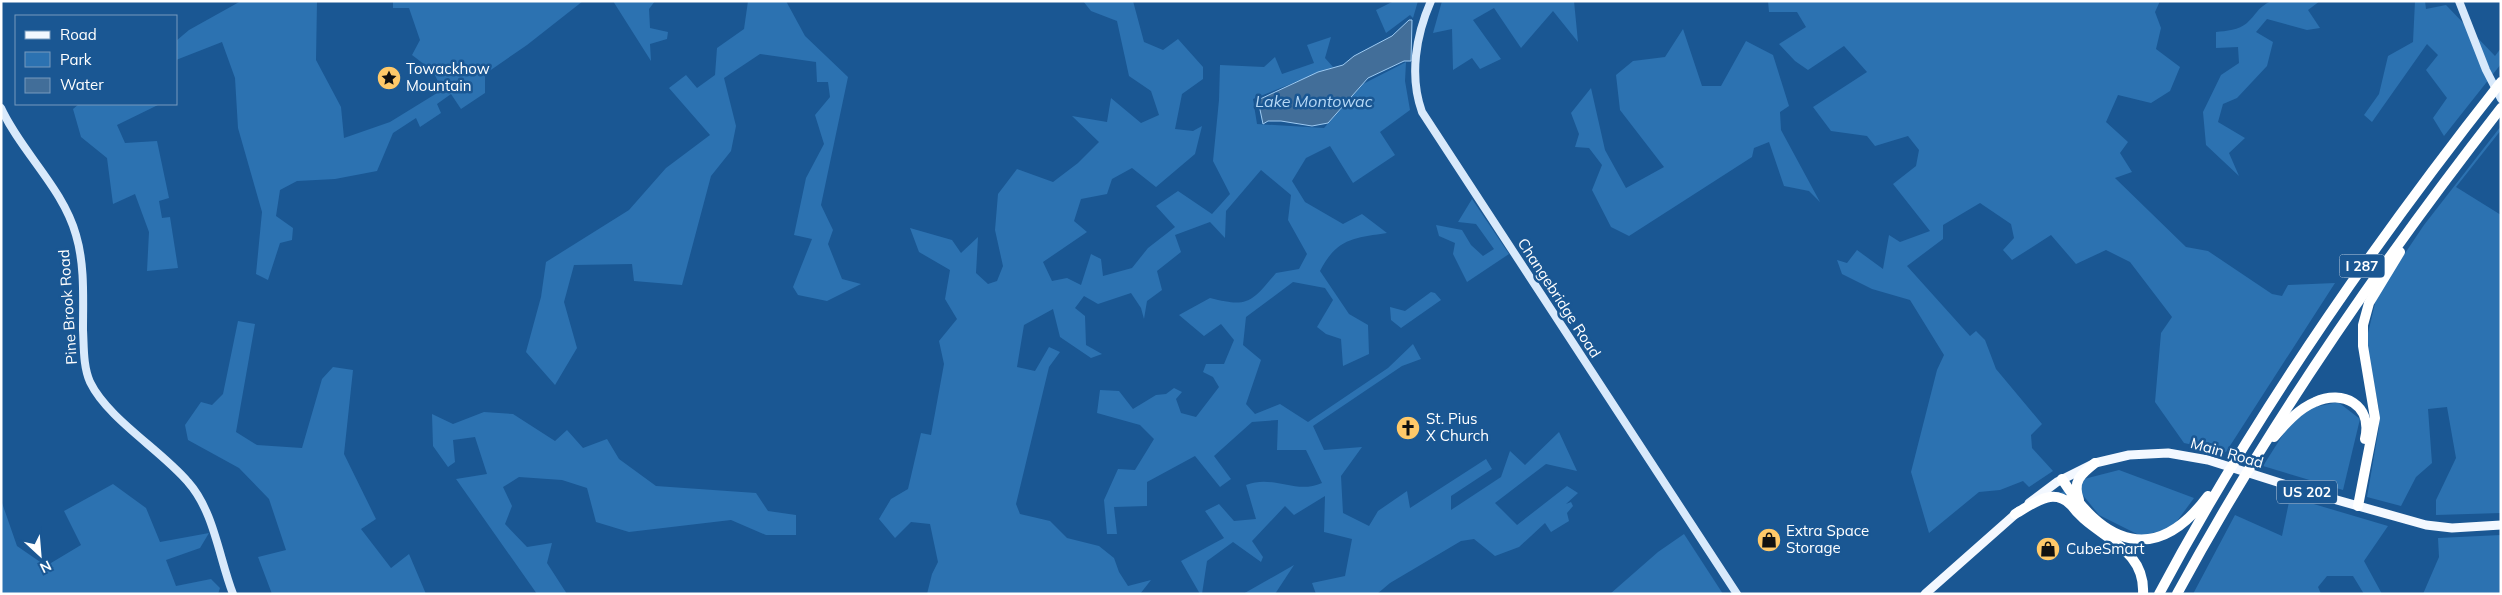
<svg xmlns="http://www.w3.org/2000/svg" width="2502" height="595" font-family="Mulish,sans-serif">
<rect width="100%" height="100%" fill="#1a5793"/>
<g fill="#2c72b1">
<path d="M241,1H317L316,60L341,107L344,138L390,122L442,90L433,71L412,55L420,40L409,8H393V1H583L527,45L485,74V93L461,109L451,94L437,104L441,113L420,127L416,118L393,133L377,171L335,179L297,181L280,190L276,216L293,228L292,240L280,243L268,280L256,274L262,212L238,128L235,78L222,42L176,60V41L189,30Z"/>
<path d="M613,1H655L649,9L650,28L668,32L667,39L650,44L651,61Z"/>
<path d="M748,1H786L805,36L848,77L821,205L833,230L828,244L842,279L861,284L827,301L798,295L793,287L812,239L794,235L806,178L824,144L815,115L830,97L828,82H817L816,62L760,54L724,78L736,126L731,151L711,176L682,285L634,281L632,264L574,265L564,302L577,348L555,385L526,352L541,297L546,262L629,210L666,168L710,135L669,88L686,75L697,88L715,75L717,48L744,29Z"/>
<path d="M1083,1H1133L1144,42L1163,50L1178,39L1203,67V79L1182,94L1175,129L1193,131L1202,126L1195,154L1156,187L1132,168L1112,179L1107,194L1081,199L1074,221L1087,232L1043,262L1052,281L1067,278L1081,285L1091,254L1101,259L1103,276L1132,268L1148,248L1175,227L1156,206L1178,191L1212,214L1230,194L1213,161L1219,100L1220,65L1264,67L1275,57L1282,74L1314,63L1307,45L1331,37L1325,58L1333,67L1253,99L1257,124L1324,128L1363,84L1406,62L1405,81L1410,110L1380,132L1395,155L1353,183L1330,146L1306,158L1292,181L1305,202L1343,224L1362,214L1387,233C1354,238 1337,238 1320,271L1349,314L1368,325L1369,354L1343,366L1341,339L1326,334L1317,327L1333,300L1325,288L1293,282L1246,317L1243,345L1261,360L1246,404L1255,414L1280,404L1308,422L1388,368L1413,344L1421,359L1402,366L1313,426L1324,450L1362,447L1341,476L1343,513L1369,526L1378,511L1407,491L1410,508L1486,459L1492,469L1451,496V510L1501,477L1510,451L1525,465L1559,432L1577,471L1546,464L1495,503L1517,525L1567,486L1578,493L1566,504L1571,502L1573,506L1567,513L1569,521L1551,532L1545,523L1519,547L1495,556L1474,539L1461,541L1390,583L1377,594H1316L1312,583L1345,576L1352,539L1324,532L1325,496L1294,515L1285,506L1252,541L1263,557L1261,562L1233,542L1207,561L1202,594H1200L1181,561L1224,538L1205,511L1219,504L1234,521L1256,519L1246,485C1274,474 1295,495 1322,483L1306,450H1277L1278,420L1252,422L1214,456L1231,479L1220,487L1195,456L1147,482V506L1114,507L1117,534H1107L1104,500L1118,469L1135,470L1154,439L1140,425L1097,413L1100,390L1119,391L1133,409L1156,395L1166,394L1174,388L1182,392L1176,399L1181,413L1196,417L1219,387L1213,377L1203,372L1206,364H1224L1234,340L1221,324L1204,336L1179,315L1210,298C1249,308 1251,302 1276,273L1299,269L1307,254L1288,220L1291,195L1261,170L1226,211L1225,238L1210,222L1175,235L1181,252L1157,271L1162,290L1147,301L1144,319L1141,308L1131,293L1098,304L1084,296L1075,308L1085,316L1086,345L1102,354L1091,358L1060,337L1053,309L1024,325L1017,367L1035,371L1049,347L1060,352L1049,367L1016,504L1020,514L1050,521L1067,538L1099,546L1114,558L1119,572L1128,586L1151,580L1140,594H927L932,574L938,562L930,524L911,522L895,538L879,519L891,499L908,489L921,433L931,435L944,364L939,341L957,319L945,299L950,270L919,252L910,228L952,240L961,253L978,237L976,273L988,284L997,281L1003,266L995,230L998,194L1017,169L1053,182L1078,163L1099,142L1072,116L1107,122L1111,98L1141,123L1159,115L1151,91L1129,76L1117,21L1091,11Z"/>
<path d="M1394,1H1418L1413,18L1410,15L1386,33L1376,10Z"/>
<path d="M1442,1H1574L1578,42L1553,11L1521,48L1494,8L1473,20L1501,59L1480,69L1472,58L1453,70L1452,29L1433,33Z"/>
<path d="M1768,1H2160L2155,12L2161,28L2156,49L2180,67L2170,91L2151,103L2118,95L2106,122L2128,142L2120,153L2132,172L2115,178L2186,247L2208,251L2272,294L2282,296L2288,285L2335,283L2226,452L2184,443L2155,402L2161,333L2172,317L2130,262L2106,250L2076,264L2051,235L2012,260L2003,250L2014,238L2011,224L1980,203L1943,225V239L1907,266L1970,336L1976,331L1985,340L1996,369L2042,424L2031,435L2032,448L2053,471L2029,487L2023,481L2000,490L1979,492L1929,533L1911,472L1937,370L1944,355L1910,300L1872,289L1842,274L1837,260L1847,263L1857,250L1883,269L1889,235L1900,242L1930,231L1893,184L1916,166L1919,150L1908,136L1875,146L1867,136L1831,131L1813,107L1867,72L1844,46L1808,70L1795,61L1779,44L1806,27L1797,12H1769Z"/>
<path d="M2271,1H2320L2308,10L2320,28L2307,30L2267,19L2256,32L2273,42L2267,66L2237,98L2223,104L2218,122L2245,138L2229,153L2239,176L2206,145L2203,112L2221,75L2239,63L2238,47L2216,48V32C2226,31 2239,30 2247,23C2257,14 2256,9 2271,1Z"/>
<path d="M2415,1H2425L2426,9L2446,5L2495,56L2501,48V64L2444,136L2433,118L2447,98L2426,70L2438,55L2427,44L2372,122L2364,115L2379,94L2388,56L2413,42Z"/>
<path d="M1683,29L1702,86H1721L1746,41L1773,55L1789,106L1780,112L1781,130L1820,202L1809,191L1784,186L1769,142L1754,148L1752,157L1629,236L1611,227L1592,190L1602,165L1589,148L1575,147L1579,134L1571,113L1591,88L1605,150L1626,188L1664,167L1620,110L1616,75L1633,61L1665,57Z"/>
<path d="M79,104H160L117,125L125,143L157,141L169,198L159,201L162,218L170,217L178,268L147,271L149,232L135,194L113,204L107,158L81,137L73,109Z"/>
<path d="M2501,126V130L2456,187L2501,215V513L2436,515V500L2456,458L2447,407L2428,409L2432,463L2416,477L2401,506L2367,497L2379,427V410L2368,353V333L2377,295L2424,225Z"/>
<path d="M1472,199L1509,254L1467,282L1453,254L1455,243L1439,236L1436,225L1462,230L1471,245L1483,256L1494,249L1476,224L1458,222Z"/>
<path d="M1431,292L1435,293L1441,300L1401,328L1391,320L1390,307L1405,311Z"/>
<path d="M238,321L255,324L236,432L257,445L302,448L322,379L333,367L353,370L344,454L376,519L361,529L391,568L409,554L426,594H272L258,557L286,550L269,499L239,468L188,440L185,425L201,402L212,405L223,394Z"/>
<path d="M2338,402L2360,419L2343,490L2263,466L2289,425L2311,408Z"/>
<path d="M484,412L513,414L555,441L567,430L583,448L607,439L619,459L656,486L756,493L768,511L796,515V535H766L731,520L629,532L596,522L587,488L562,480L519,477L503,487L512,506L505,524L527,547L552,543L547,563L567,594H537L456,479L487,474L475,437L453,440L455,462L448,467L433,446L432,414L453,424Z"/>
<path d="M2119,470L2194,498L2172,528L2141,536L2099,515L2082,494L2057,495L2084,479Z"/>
<path d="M113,484L146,508L160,542L209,533L200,548L166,560L176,586L211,579L220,588L218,594H1V500L17,546L46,566L81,545L64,511Z"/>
<path d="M2290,497L2388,526L2364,561L2382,594H2364L2353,576H2327L2318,587L2321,594H2193L2235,515L2282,536Z"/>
<path d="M1684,534L1723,594H1610L1658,552Z"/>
<path d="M2501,535V594H2423L2439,557L2438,538Z"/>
<path d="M1294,565L1275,594H1243Z"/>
</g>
<path fill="#426e99" stroke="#9dcaf2" d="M1409,20H1412L1411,61H1404L1368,78L1328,123L1312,126L1281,121H1268L1263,124L1258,100L1318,72L1343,65L1354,56L1392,36Z"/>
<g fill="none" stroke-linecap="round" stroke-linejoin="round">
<g stroke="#d8e9fb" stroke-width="8">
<path d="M1431,1C1416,35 1409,76 1422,112L1737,594"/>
<path d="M2459,1L2486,70L2501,99"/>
<path d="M1,108C21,152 63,188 76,235C85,265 83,299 83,330C84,347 83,366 90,382C108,419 161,450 188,482C214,511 219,558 233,594"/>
</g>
<g stroke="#f3f8ff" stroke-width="9">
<path d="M2029,503L2057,482L2095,463L2129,455L2168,453L2208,460L2312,493L2426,525L2452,528L2501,525"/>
<path d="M1925,594L2019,511"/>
</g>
<g stroke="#fff" stroke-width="10">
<path d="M2274,437C2285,424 2298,409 2315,402C2343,389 2373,405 2365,439"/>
<path d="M2062,479C2104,545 2156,566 2208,496"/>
<path d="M2068,500C2089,537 2146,543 2143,594"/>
<path d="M2079,500C2072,481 2081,474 2095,463"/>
<path d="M2358,506L2375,418L2363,346V325L2369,303L2400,252"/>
<path d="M2015,514C2033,504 2052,487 2070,504"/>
<path d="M2159,594C2256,412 2374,243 2501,82"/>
<path d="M2177,594C2270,422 2381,262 2501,108"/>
</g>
</g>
<defs>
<g id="sight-disc" transform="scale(1.25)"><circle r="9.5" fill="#ffc969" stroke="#1a5793"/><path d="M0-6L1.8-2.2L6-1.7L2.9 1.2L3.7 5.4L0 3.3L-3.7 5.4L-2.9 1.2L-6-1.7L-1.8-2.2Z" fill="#111"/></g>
<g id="church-disc" transform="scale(1.25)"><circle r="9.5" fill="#ffc969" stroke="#1a5793"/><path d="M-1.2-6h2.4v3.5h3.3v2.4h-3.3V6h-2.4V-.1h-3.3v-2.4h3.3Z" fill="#111"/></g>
<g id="shop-disc" transform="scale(1.25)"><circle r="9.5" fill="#ffc969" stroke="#1a5793"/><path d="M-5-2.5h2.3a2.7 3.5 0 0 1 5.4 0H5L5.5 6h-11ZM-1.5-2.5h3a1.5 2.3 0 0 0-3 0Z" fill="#111"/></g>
</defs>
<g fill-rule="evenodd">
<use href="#sight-disc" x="389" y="78"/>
<use href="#church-disc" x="1408" y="428"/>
<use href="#shop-disc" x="1769" y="540"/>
<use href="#shop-disc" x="2048" y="549"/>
</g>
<g text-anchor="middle" stroke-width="5" stroke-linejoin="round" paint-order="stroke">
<g fill="#1a5793" stroke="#bacddf" stroke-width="1">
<rect x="2339.5" y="254.5" width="45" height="23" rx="4"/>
<rect x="2277" y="480.5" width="60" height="23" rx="4"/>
</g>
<g font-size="14" font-weight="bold" fill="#fff">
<text x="2362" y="271">I 287</text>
<text x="2307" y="497">US 202</text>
</g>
<g font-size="15" fill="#fff" stroke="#1a5793" text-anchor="start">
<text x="406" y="74">Towackhow<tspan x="406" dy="17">Mountain</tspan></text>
<text x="1426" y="424">St. Pius<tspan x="1426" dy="17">X Church</tspan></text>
<text x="1786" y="536">Extra Space<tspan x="1786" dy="17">Storage</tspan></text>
<text x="2066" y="554">CubeSmart</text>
</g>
<g font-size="15" fill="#fff" stroke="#1a5793">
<text transform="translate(1559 298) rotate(57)" y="5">Changebridge Road</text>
<text transform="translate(68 307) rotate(-94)" y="5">Pine Brook Road</text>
<text transform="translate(2227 453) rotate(16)" y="5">Main Road</text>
</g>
<g font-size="16" font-style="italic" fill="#b6d8f6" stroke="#1a5793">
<text x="1314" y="107">Lake Montowac</text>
</g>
</g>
<rect width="2502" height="595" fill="none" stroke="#ffffff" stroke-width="5"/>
<rect x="15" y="15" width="162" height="90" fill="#1a5793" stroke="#769abe"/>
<rect x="25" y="31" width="25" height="8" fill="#f3f8ff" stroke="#769abe"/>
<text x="60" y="40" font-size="15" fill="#ffffff">Road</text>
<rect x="25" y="52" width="25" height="15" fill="#2c72b1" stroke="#769abe"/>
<text x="60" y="65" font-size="15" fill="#ffffff">Park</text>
<rect x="25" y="78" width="25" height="15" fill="#426e99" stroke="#769abe"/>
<text x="60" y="90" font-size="15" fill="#ffffff">Water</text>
<g transform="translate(40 555) rotate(154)" stroke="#1a5793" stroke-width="4" paint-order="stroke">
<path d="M0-4L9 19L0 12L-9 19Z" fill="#ffffff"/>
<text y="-8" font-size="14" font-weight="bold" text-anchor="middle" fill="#ffffff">N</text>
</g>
</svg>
